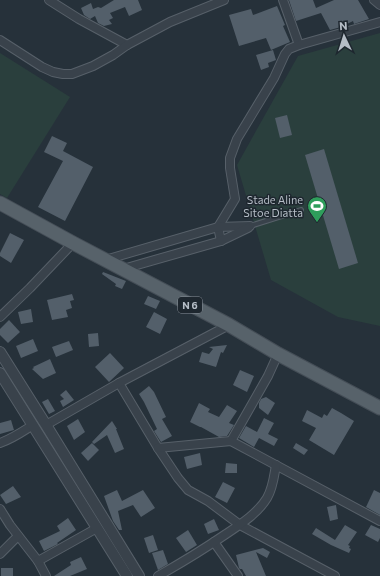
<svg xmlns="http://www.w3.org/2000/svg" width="380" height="576" font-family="Commissioner,sans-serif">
<rect width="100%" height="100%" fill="#26313a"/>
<g fill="#2a3f3d">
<path d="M380,33V326L338,317L271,280L237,165L298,56Z"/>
<path d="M0,53L70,97L7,198L0,194Z"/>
</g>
<g fill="#535f6a">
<path d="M114,0H138L142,10L129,16L125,7L110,13L113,18L109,20L112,24L104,26L98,23L95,16L90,19L84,15L81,8L91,3L93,9L98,7L101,8Z"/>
<path d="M289,0H313L316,8L334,0H358L369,19L354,24L353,21L341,27L330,30L321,13L296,21Z"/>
<path d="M277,6L285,25L283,26L290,42L271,50L266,38L239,46L229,15L251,9L253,15Z"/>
<path d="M273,50L276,60L268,63L269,67L261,70L256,55Z"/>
<path d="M287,115L292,135L280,138L275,118Z"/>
<path d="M52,136L67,143L63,151L93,167L65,221L38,207L63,161L44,152Z"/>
<path d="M324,149L358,263L339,269L305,155Z"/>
<path d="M10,233L24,240L11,263L0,256V253Z"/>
<path d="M103,272L126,281L122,289L115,286L116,284L102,274Z"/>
<path d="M72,294L74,300L70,301L72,308L66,310L68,317L52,320L47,300Z"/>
<path d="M148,296L160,301L156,309L144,304Z"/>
<path d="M31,309L33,322L21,324L18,312Z"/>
<path d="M154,312L167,319L160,334L146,327Z"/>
<path d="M9,320L20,332L8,343L0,335V329Z"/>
<path d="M98,333L99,346L89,347L88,334Z"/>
<path d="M33,339L38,351L21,358L16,346Z"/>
<path d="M69,341L73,350L56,357L52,347Z"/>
<path d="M227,345L223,353L221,352L216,367L199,362L202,352L209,354L213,349L209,347Z"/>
<path d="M110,353L124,368L109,382L95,367Z"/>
<path d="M50,359L56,373L43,379L32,369L34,368L33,367Z"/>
<path d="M240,370L254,376L247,392L233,385Z"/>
<path d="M149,386L154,392L166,417L162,419L172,436L161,442L154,431L157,429L144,402L139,394Z"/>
<path d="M66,390L74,400L63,407L60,401L64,399L60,395Z"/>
<path d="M266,397L275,403L268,415L259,408V403L261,399Z"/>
<path d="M48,399L55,411L49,414L42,402Z"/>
<path d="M199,403L210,409L208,412L219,417L227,405L237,411L229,423L234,425L227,436L219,437L201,427H200L190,422Z"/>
<path d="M332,408L341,413L354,421L334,455L309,440L316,428L302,421L307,410L322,418L324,414L327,416Z"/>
<path d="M264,418L274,423L268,434L278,439L274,446L259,438L254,447L239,438L246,426L257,432Z"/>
<path d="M78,419L85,432L74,440L67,426Z"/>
<path d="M11,420L14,430L0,434V423Z"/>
<path d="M112,421L117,429H116L124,449L115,453L107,435L94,444L92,442Z"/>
<path d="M92,443L99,450L88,461L81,453Z"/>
<path d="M296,443L308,450L304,455L293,448Z"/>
<path d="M200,453L202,465L187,469L184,457Z"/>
<path d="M226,463L237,464V473H225Z"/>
<path d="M223,482L235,488L227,503L215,497Z"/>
<path d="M13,486L21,497L6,504L0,495Z"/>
<path d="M117,490L122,501L143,490L155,508L141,517L133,505L118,511L122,530H119L113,521L104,496Z"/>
<path d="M374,490L380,493V515L366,507Z"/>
<path d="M336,505L338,519L330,521L327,507Z"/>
<path d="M68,518L76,530L57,543L58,544L44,551L39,541L60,531L57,526Z"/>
<path d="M214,519L219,530L208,534L204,524Z"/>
<path d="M345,525L357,532L348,545L350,546L349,548L351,549L349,553L331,545L312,534L316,528L335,540Z"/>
<path d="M371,525L380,529V538L378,542L365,535Z"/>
<path d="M188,530L197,545L186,552L176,538Z"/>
<path d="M153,535L158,550L149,553L144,538Z"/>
<path d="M263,548L270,552L267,558L256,552L266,576H246L242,569H240L239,568L236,555Z"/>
<path d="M163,550L168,564L158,570L152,553Z"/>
<path d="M81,557L87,569L70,576H54L71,565L70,562Z"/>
<rect x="1" y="568" width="12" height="8"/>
</g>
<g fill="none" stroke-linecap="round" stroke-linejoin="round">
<g stroke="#576069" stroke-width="6">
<path id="service" d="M250,226L301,210"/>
</g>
<g stroke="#576069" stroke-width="10">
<g id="minor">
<path d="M49,0L79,19L127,45"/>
<path d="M283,0L299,45"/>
<path d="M374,0L380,5"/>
<path d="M0,40L42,67L53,72L63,74H72L93,66L113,55L127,45L170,22L224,0"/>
<path d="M221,241L218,227L235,199L230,168V158L237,139L274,78L285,54L289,49L299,45L380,22"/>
<path d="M105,260L218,227L250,226"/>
<path d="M123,269L221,241L248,228"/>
<path d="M0,317L30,288L73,243"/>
<path d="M119,383L158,448L178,478L188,490L208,501L240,525L335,576"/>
<path d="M46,425L119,383L229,325"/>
<path d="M231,441L268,376L278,354"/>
<path d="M0,443C12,439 22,432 33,425"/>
<path d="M158,448L231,441L380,521"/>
<path d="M0,509L10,525L38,561L46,576"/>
<path d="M214,542L238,576"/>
<path d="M0,554L18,536"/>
<path d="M38,561L97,528"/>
<path d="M158,576C181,563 204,549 226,534C241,524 258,513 267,498C273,488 274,476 276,465"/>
</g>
</g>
<g stroke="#576069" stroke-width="12">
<g id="tertiary">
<path d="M0,352L46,425L139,576"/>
<path d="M0,373L127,576"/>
</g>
</g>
<g stroke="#454e57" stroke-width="15">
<path id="primary" d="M0,203L73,243L229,325L278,354L380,408"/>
</g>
<use href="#service" stroke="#39424b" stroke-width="4"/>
<use href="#minor" stroke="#39424b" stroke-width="8"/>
<use href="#tertiary" stroke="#39424b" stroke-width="10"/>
<use href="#primary" stroke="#57626a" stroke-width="13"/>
</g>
<defs>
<g id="stadium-pin" transform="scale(1)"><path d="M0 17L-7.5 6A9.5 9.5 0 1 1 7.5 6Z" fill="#2e9e5b" stroke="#1e272f"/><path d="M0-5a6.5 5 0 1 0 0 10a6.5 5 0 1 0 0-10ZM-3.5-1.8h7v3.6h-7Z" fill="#fff"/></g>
</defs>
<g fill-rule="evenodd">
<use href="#stadium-pin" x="317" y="206"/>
</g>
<g text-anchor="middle" stroke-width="3" stroke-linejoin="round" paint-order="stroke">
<rect fill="#1e272f" stroke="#889099" stroke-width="1" x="178" y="297" width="24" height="16" rx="3"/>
<g font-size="10" font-weight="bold" fill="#b5bdc6">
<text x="190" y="309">N 6</text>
</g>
<g font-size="11" fill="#b5bdc6" stroke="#1e272f" text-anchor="end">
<text x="303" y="204">Stade Aline<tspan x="303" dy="13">Sitoe Diatta</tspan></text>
</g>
</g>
<g transform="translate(344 36) rotate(356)" stroke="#1e272f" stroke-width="3" paint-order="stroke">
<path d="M0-3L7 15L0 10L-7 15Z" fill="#b5bdc6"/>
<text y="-6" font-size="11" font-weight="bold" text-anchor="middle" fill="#b5bdc6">N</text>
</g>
</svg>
